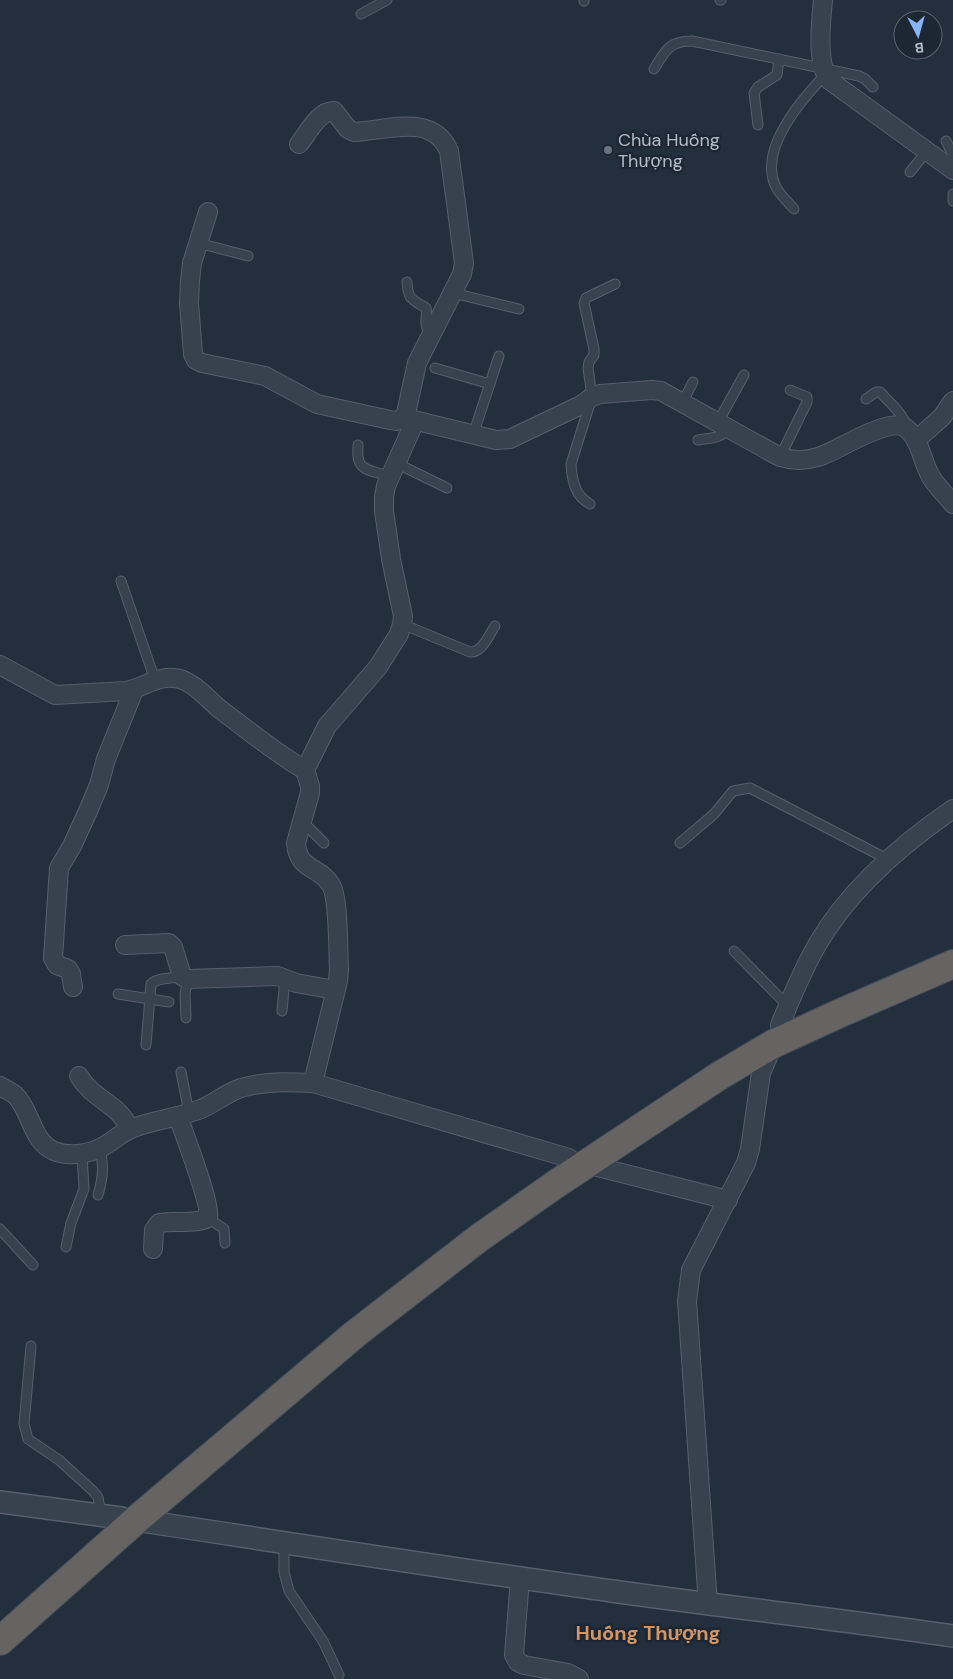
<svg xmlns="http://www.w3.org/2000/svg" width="953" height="1679" font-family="'DM Sans',sans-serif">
<rect width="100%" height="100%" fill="#242f3e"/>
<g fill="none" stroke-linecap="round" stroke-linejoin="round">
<g stroke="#565f6c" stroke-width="11">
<g id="service">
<path d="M720,0H721"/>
<path d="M584,1V0"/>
<path d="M361,14L387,0"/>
<path d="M654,69C665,51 669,41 692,41L859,76L865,79L873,87"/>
<path d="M758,125L754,93L758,87L777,75L779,59"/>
<path d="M946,141L953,155"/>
<path d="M910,172L927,151"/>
<path d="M953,194V201"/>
<path d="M794,209C788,202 779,194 775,185C759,148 802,99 825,75"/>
<path d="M198,243L248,256"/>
<path d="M407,282C408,299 411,299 426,308C428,315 424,321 427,328L433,332"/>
<path d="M453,293L519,309"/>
<path d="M435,368L490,384"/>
<path d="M866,399L876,392H880C890,403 903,413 907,428"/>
<path d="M682,403L693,382"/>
<path d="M718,422L744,375"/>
<path d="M473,435L499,356"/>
<path d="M698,440C710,438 722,439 727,428"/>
<path d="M358,445C358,450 357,456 359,461C362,472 381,473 391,476"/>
<path d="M780,457L807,402V397L790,390"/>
<path d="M396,463L447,488"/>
<path d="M590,504C575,496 572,481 571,464L592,397L588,368L589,362L594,355V349L584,303L586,298L615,284"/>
<path d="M121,581L155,680"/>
<path d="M402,624L470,652C482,653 489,635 495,626"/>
<path d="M302,821L324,843"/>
<path d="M680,843L714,814L733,791L750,788L889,860"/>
<path d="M734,951L788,1006"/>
<path d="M118,994L169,1002"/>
<path d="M282,1011L285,978"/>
<path d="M186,1018L185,994L188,979"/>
<path d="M146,1045L151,984C158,977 172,979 182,976"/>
<path d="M181,1072L189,1113"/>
<path d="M98,1195C103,1177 104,1167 100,1148"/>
<path d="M208,1218L224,1229L225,1243"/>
<path d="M0,1229L33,1265"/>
<path d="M66,1247L71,1223L84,1189L82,1154"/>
<path d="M31,1346L24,1424L28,1439L59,1460L93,1491L98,1497L101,1515"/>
<path d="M284,1542V1572L289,1591L323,1641L339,1675"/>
</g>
</g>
<g stroke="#565f6c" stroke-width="20">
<g id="minor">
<path d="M823,0C821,22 816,62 829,80L953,170"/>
<path d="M299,144C308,133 318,111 334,111L348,129L354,132C386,131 432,112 449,151L464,263L462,274L417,363L405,418"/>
<path d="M208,212L192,263L190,281L189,303L193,354L196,360L202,363L265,376L317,404L390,420L396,421L405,418L496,440L510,439L581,405L592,397L600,394L652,390L661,391L780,457C793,461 805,461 818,457C837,452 890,414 907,429C921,441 922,462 931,477C937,487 946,495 953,504"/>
<path d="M916,440L942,417L953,401"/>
<path d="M0,665L55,695L126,691C143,688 156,676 174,678C192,679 207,699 221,710C248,730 275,753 305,770"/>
<path d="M125,945L169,943L173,947L182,976L188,979L278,976L296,983L335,990"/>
<path d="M73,987L71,974L68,969L57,965L53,958L59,868L72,846L88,811L99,785L106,759L134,690"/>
<path d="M780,1025C791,998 802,971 817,945C848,891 902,844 953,809"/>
<path d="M79,1076C89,1093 104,1099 118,1112C123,1117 127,1123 130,1129"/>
<path d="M313,1083L338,981L339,970C338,953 339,898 331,885C320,866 298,871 296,843L310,793V786L305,770L327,726L378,667L399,634L402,624L403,616L391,559L384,511V497L386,486L415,421"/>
<path d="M0,1086C5,1089 12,1092 16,1096C31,1111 32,1142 54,1151C68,1157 89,1154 102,1147C112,1142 121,1133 131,1129C152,1120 178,1118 201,1109C215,1103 226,1093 241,1088C265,1081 288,1082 313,1083L569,1158"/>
<path d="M586,1164L728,1200"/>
<path d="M153,1249L154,1230L159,1223C175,1220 194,1225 208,1218C212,1206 184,1134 178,1116"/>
<path d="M520,1578L514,1655L518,1662L524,1665L568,1673L579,1679"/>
<path d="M708,1605L687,1301L691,1270L746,1163L750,1149L761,1073L773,1045"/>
</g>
</g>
<g stroke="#565f6c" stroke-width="24">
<g id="tertiary">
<path d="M0,1502L121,1518"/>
<path d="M136,1520C294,1544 453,1569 612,1591C725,1607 839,1619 953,1636"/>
</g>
</g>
<g stroke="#434c59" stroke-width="30">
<path id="trunk" d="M0,1641L136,1520L355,1334L479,1238L556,1184L719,1076L773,1044L836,1015L953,964"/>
</g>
<use href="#service" stroke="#38414e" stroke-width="9"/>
<use href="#minor" stroke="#38414e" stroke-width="18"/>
<use href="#tertiary" stroke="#38414e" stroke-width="21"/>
<use href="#trunk" stroke="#656462" stroke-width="28"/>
</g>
<circle fill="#6b7280" stroke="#1d2633" stroke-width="2" cx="608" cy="150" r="5"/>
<g text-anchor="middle" stroke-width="5" stroke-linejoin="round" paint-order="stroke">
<g font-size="18" fill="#b4bcc9" stroke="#1d2633" text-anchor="start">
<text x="618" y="146">Chùa Huống<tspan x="618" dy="21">Thượng</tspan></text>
</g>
<g font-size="20" font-weight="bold" fill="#d59563" stroke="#1d2633">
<text x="648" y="1640">Huống Thượng</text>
</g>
</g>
<g transform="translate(918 35) rotate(174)"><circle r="24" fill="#1d2633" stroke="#59626f"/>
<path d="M0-4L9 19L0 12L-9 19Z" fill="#8ab4f8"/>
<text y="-8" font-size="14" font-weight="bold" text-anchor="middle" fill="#b4bcc9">B</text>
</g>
</svg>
